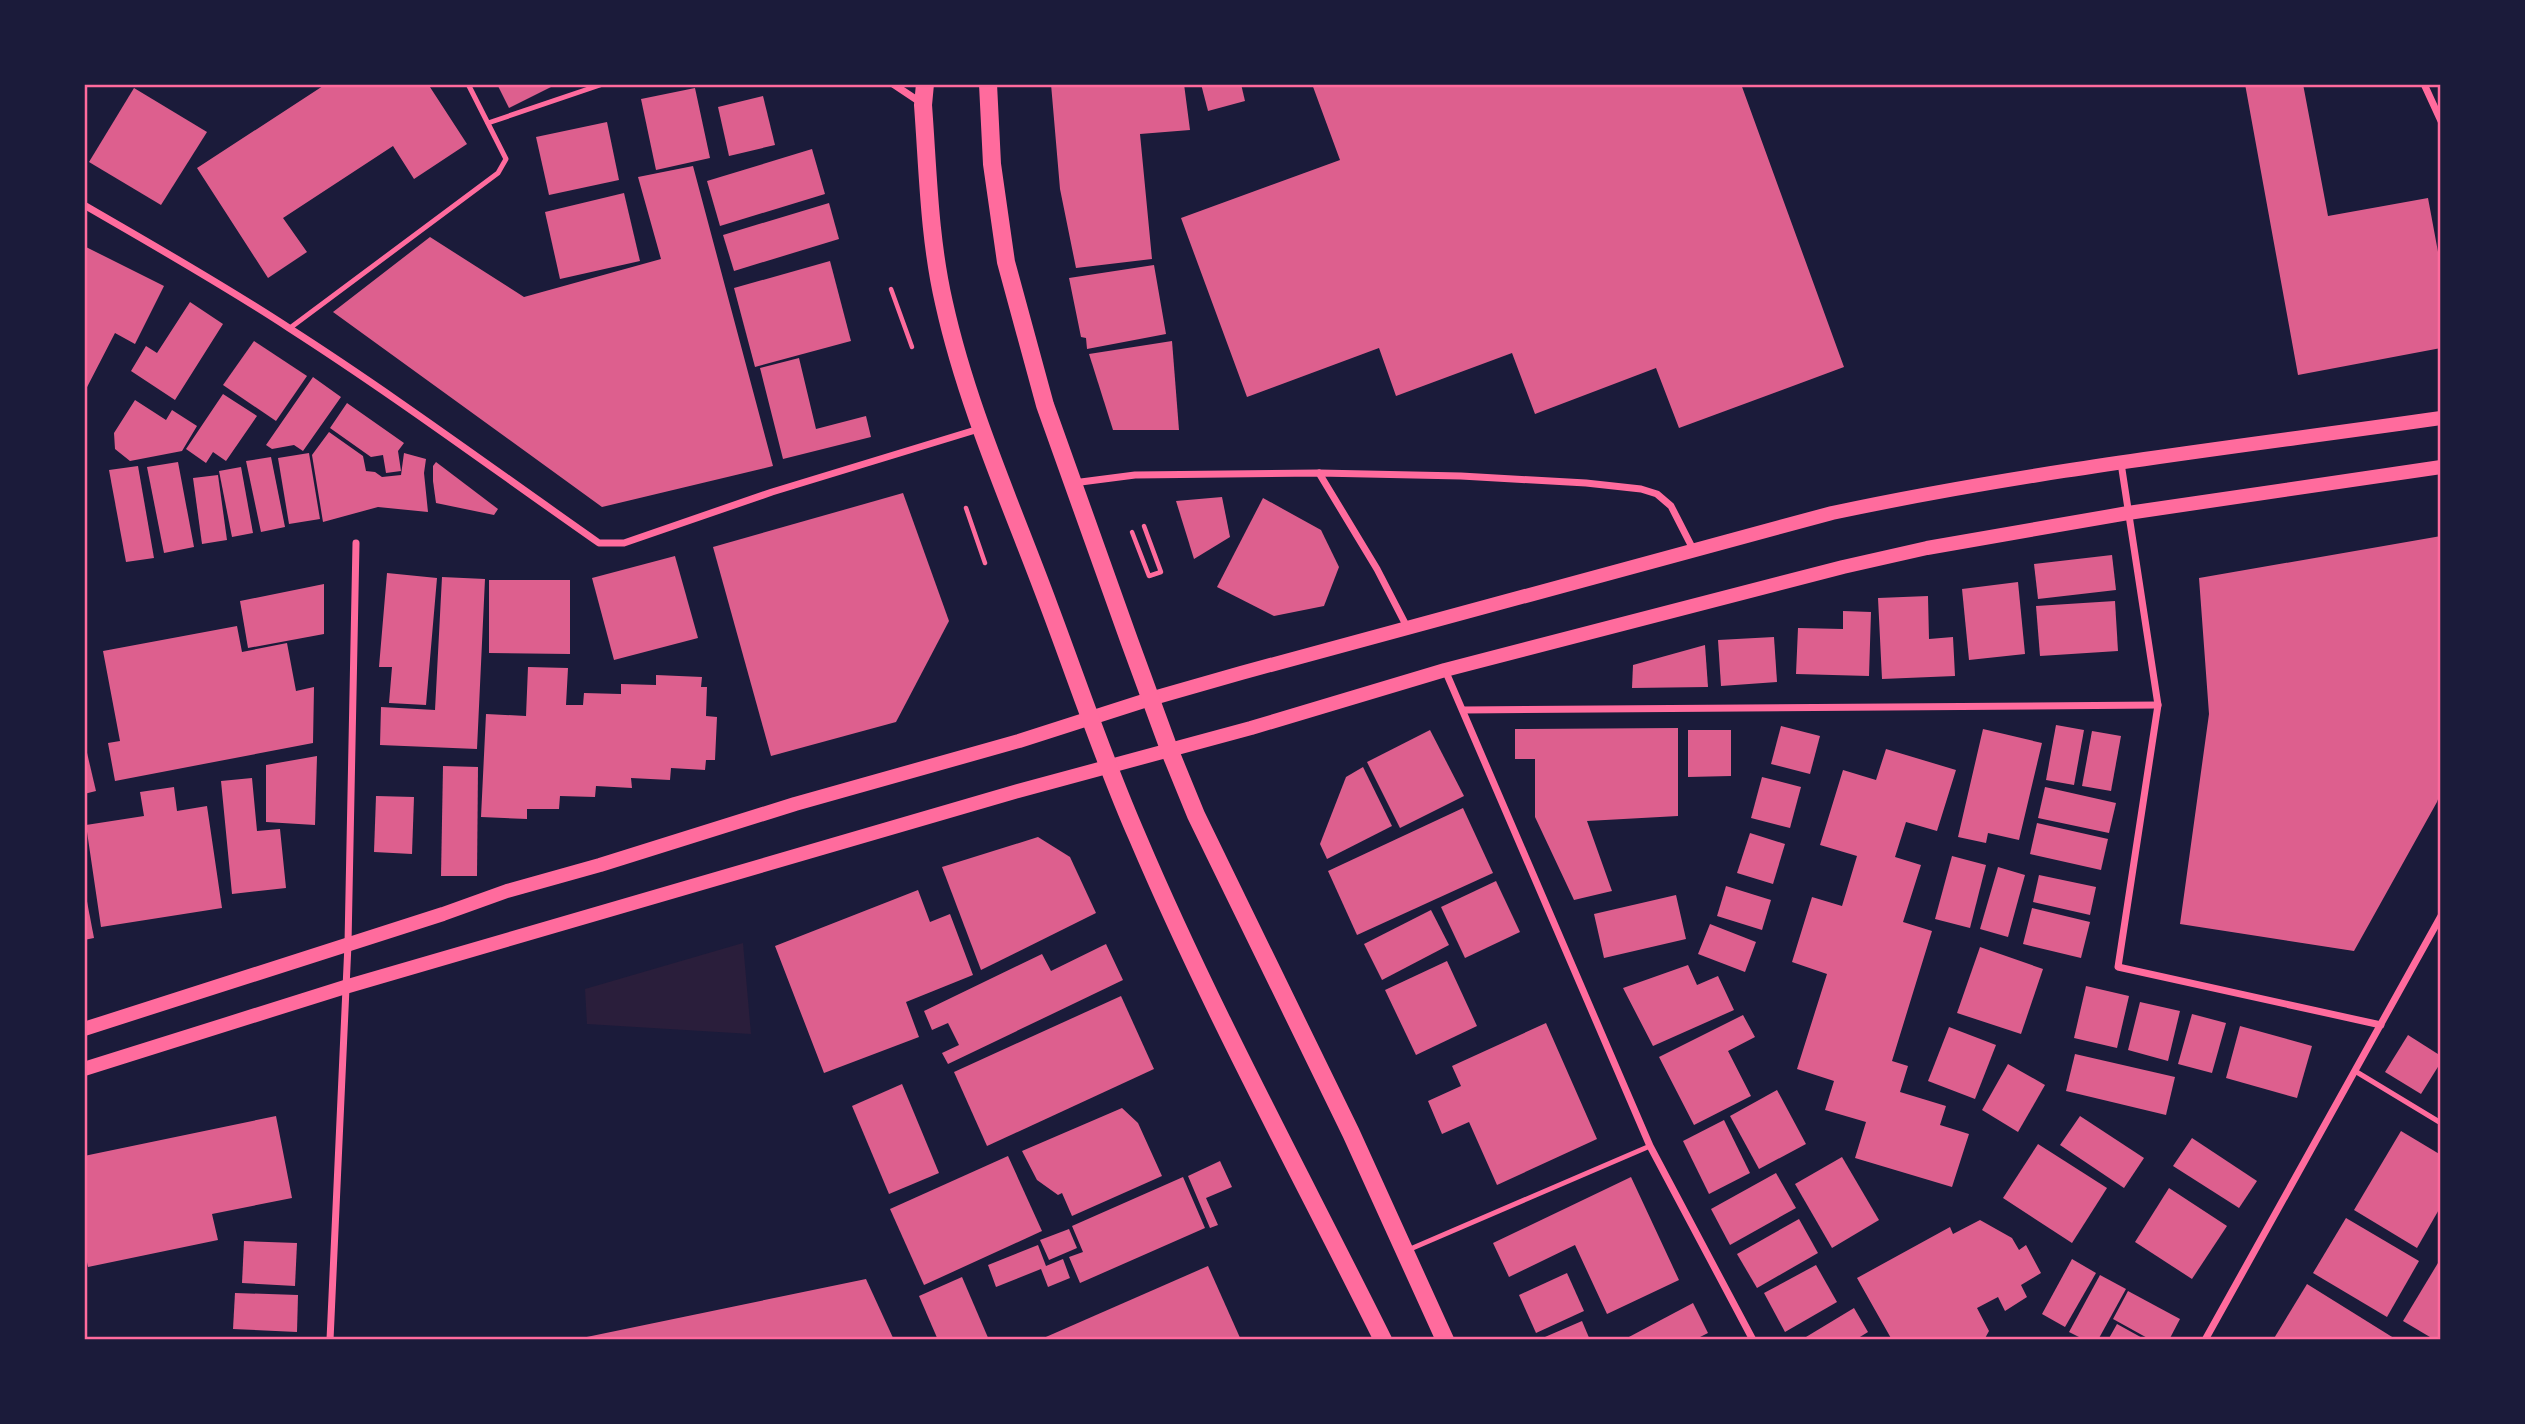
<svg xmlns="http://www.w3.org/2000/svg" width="2525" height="1424" font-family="Figtree,sans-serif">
<rect width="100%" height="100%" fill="#1b1b3a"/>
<path fill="#2a1e3b" d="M743,943L751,1034L587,1024L585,989Z"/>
<g fill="#dd5f8e">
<path d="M326,84H428L467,144L414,179L393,146L283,218L307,252L268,278L197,168Z"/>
<path d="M497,84H552L553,86L509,108Z"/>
<path d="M1051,84H1184L1190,130L1140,134L1152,259L1076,268L1060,189Z"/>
<path d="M1201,84H1241L1245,101L1208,111Z"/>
<path d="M1312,84H1741L1844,367L1679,428L1656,368L1535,414L1512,353L1396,396L1379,348L1247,397L1181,218L1340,160Z"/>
<path d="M2245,84H2303L2328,216L2428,198L2441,268V348L2298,375Z"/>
<path d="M134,88L207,132L161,205L89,162Z"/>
<path d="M695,88L710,158L656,170L641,99Z"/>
<path d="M763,96L775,145L729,156L718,107Z"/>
<path d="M607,122L619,180L549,195L536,137Z"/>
<path d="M812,149L825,194L720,226L707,181Z"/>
<path d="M693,166L773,466L602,507L333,312L430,237L524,297L661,259L638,177Z"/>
<path d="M624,193L640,261L560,279L545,212Z"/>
<path d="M829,203L839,239L734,271L723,235Z"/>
<path d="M84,246L164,286L135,344L115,333L84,393Z"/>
<path d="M830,261L851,341L755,367L734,288Z"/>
<path d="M1154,265L1166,334L1087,349L1086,338L1081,337L1069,278Z"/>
<path d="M190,302L223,324L175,400L131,371L146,346L157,353Z"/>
<path d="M254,341L307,376L276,421L223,385Z"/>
<path d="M1172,341L1179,430H1113L1089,354Z"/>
<path d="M799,358L816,429L866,416L871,437L783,459L760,368Z"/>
<path d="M313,377L341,397L303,451L294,445L272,449L266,445Z"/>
<path d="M223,394L257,416L226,461L213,452L206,463L186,449Z"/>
<path d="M135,400L166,420L172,410L197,426L182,451L130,461L115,449L114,433Z"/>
<path d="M347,403L404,443L398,451L401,471L386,473L383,455L371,457L330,428Z"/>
<path d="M329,432L363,456L366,471L375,472L382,477L401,475L404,453L426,459L424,473L428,512L378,507L323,522L312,455Z"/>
<path d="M309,453L320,519L289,524L278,458Z"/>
<path d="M271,457L285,527L261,532L246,461Z"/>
<path d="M178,462L194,547L164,553L147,467Z"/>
<path d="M436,462L498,509L494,515L436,503L433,481V466Z"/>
<path d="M138,466L154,558L126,562L109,470Z"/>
<path d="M241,467L253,533L232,537L219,471Z"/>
<path d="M218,475L227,540L202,544L193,478Z"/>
<path d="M903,493L949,621L896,722L771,756L713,547Z"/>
<path d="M1222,497L1230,537L1194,559L1176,501Z"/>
<path d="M1263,498L1321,530L1339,567L1324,606L1274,616L1217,587Z"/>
<path d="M2441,536V791L2437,802L2354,951L2180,924L2209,714L2199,578Z"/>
<path d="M2112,555L2116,590L2038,599L2034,564Z"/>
<path d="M675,556L698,638L614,660L592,578Z"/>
<path d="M387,573L437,578L426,705L389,703L392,667H379Z"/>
<path d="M442,577L485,579L477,749L380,745L381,707L435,710Z"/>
<path d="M489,580H570V654L489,653Z"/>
<path d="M2018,582L2025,654L1969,660L1962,589Z"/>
<path d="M324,584V634L248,648L240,601Z"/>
<path d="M1928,596L1929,639L1953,637L1955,676L1882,679L1878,598Z"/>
<path d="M2115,601L2118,651L2040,656L2036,606Z"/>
<path d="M1843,611L1871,612L1869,676L1796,674L1798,628L1843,629Z"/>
<path d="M237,626L242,652L287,643L296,691L314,687L313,743L115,781L108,743L120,741L103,651Z"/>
<path d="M1774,637L1777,682L1721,686L1718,640Z"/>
<path d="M1705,645L1708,687L1632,688L1633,665Z"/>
<path d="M528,667L568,668L566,705H583L584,693L621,694V684L656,685V675L702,677L701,687H707L706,716L717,717L715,760H706L705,770L671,768L670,780L631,778L632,788L596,786L595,797L560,796L559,809H527V819L481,817L486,714L526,716Z"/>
<path d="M2056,725L2084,730L2074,785L2046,780Z"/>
<path d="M1781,726L1820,736L1810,774L1771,764Z"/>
<path d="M1678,728V816L1587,821L1612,891L1574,900L1535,817V759H1515V729Z"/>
<path d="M1983,729L2042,743L2019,840L1988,833L1986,843L1958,837Z"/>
<path d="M1430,730L1464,796L1400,828L1367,762Z"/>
<path d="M1688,730H1731V776L1688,777Z"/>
<path d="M2092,731L2121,736L2111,791L2082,786Z"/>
<path d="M84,740L96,791L84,794Z"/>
<path d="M1886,749L1956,770L1937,831L1906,822L1895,857L1921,865L1903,922L1932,931L1892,1061L1908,1066L1900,1092L1946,1106L1940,1125L1969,1134L1952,1187L1855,1158L1866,1122L1825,1110L1834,1081L1797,1069L1827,974L1792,962L1812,897L1842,906L1857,856L1820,845L1843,770L1876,780Z"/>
<path d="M317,756L315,825L266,822V765Z"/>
<path d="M443,766L478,767L477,876H441Z"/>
<path d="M1363,767L1392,826L1327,859L1320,844L1346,777Z"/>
<path d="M1762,777L1801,787L1790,828L1751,818Z"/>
<path d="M252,778L257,831L280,829L286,888L232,894L221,781Z"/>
<path d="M174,787L177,811L207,806L222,908L101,927L86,825L144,816L140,792Z"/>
<path d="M2045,787L2116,803L2109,833L2038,818Z"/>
<path d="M376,796L414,797L412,854L374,852Z"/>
<path d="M1463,808L1493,873L1357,935L1328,871Z"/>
<path d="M2037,823L2108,839L2101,870L2030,854Z"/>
<path d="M1750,833L1785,844L1773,884L1737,873Z"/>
<path d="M1038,837L1070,857L1096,913L981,970L942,867Z"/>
<path d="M1952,856L1986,865L1970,928L1935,919Z"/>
<path d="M1998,867L2025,875L2008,937L1980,929Z"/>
<path d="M2039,875L2096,887L2090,915L2033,902Z"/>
<path d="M1496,881L1520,932L1465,958L1441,907Z"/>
<path d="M1726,886L1771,900L1762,930L1717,916Z"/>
<path d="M918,890L930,922L950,914L973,975L906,1002L919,1037L824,1073L775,946Z"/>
<path d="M85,891L94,938L84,940V892Z"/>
<path d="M1676,895L1686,939L1604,958L1594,914Z"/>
<path d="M2032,908L2090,922L2081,958L2023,944Z"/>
<path d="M1431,910L1449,945L1382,980L1364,944Z"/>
<path d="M1710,924L1756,942L1745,972L1698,954Z"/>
<path d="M1106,944L1123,980L948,1064L942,1053L959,1045L948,1023L932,1030L924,1011L1042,954L1051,971Z"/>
<path d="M1980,947L2043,969L2021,1034L1957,1013Z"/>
<path d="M1447,961L1477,1026L1416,1055L1385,990Z"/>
<path d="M1688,965L1697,985L1718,976L1734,1010L1653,1046L1623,988Z"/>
<path d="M2086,986L2129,996L2117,1048L2074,1038Z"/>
<path d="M1121,996L1154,1069L987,1146L954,1072Z"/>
<path d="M2140,1002L2180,1011L2168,1061L2128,1050Z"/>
<path d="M2192,1014L2226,1023L2212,1073L2178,1064Z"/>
<path d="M1743,1015L1755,1037L1728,1051L1751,1096L1694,1125L1659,1057Z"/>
<path d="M1546,1023L1597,1139L1497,1185L1469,1122L1442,1134L1428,1101L1461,1086L1452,1066Z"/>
<path d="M2240,1026L2312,1046L2297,1098L2226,1078Z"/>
<path d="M1949,1027L1996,1045L1975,1099L1928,1081Z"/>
<path d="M2408,1035L2441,1056V1062L2421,1094L2385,1072Z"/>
<path d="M2075,1054L2175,1077L2166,1115L2066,1091Z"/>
<path d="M2008,1064L2045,1085L2018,1132L1982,1110Z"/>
<path d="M902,1084L939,1173L889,1194L852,1106Z"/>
<path d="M1777,1090L1806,1144L1759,1169L1730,1116Z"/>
<path d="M1122,1108L1138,1123L1162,1176L1072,1216L1062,1193L1058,1195L1037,1180L1022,1151Z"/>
<path d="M276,1116L292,1198L212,1214L218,1240L88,1267L84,1248V1156Z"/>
<path d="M2080,1116L2144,1158L2124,1188L2060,1145Z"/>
<path d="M1724,1120L1750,1173L1709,1194L1683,1141Z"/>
<path d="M2401,1131L2441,1155V1206L2417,1248L2354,1210Z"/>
<path d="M2192,1138L2257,1181L2239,1208L2173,1166Z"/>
<path d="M2038,1144L2107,1188L2072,1243L2003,1198Z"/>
<path d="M1008,1156L1042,1231L924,1285L890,1209Z"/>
<path d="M1842,1157L1879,1220L1832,1248L1795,1184Z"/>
<path d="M1220,1161L1232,1187L1206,1198L1218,1225L1210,1228L1188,1176Z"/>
<path d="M1776,1173L1796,1208L1730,1245L1711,1209Z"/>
<path d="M1183,1177L1205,1228L1080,1283L1069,1257L1083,1252L1072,1226Z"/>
<path d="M1631,1177L1679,1280L1607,1314L1575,1245L1509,1277L1493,1243Z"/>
<path d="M2169,1188L2227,1226L2192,1279L2135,1242Z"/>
<path d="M2346,1218L2419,1261L2387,1317L2313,1273Z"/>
<path d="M1799,1219L1818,1253L1757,1288L1737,1254Z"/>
<path d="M1980,1220L2012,1238L2019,1250L2026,1245L2041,1273L2021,1285L2027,1297L2005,1311L1998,1297L1977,1308L1989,1331L1984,1340H1892L1857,1278L1950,1227L1953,1234Z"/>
<path d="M1069,1229L1077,1248L1049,1260L1040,1240Z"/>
<path d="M244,1241L297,1243L295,1286L242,1283Z"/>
<path d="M1038,1245L1046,1266L1063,1259L1070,1278L1048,1287L1041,1269L996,1287L988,1265Z"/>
<path d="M2441,1258V1340H2435L2403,1321Z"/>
<path d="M2072,1259L2096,1273L2065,1327L2042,1314Z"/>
<path d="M1816,1265L1837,1302L1785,1332L1764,1293Z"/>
<path d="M1208,1266L1241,1340H1039Z"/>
<path d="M1567,1273L1584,1311L1536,1333L1519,1295Z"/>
<path d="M2100,1275L2126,1289L2098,1340H2085L2069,1332Z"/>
<path d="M962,1277L989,1340H938L919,1296Z"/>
<path d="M866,1279L894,1340H577V1339Z"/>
<path d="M2307,1284L2397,1340H2273Z"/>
<path d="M2128,1291L2180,1319L2169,1340H2151L2113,1319Z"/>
<path d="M235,1293L298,1295L297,1332L233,1329Z"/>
<path d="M1693,1303L1708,1333L1694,1340H1628L1627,1338Z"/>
<path d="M1854,1308L1868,1332L1855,1340H1801Z"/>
<path d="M1582,1321L1590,1340H1538Z"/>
<path d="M2117,1324L2146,1340H2108Z"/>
</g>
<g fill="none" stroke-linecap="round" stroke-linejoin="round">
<g stroke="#ff6b9d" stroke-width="4.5">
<path d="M891,289L912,347"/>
<path d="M966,508L985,563"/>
<path d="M1132,532L1149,576L1161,572L1144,526"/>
</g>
<g stroke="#ff6b9d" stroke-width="5">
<path d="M488,123L603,84"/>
<path d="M290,328L498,173L506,159L468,84"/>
<path d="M2355,1071L2441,1123"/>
<path d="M1408,1250L1650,1146"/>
</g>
<g stroke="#ff6b9d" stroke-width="7">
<path d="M893,84L923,104"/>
<path d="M2424,84L2441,121"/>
<path d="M84,205C153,245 222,284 289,328C395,396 496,471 599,543H624L772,492L982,428"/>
<path d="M2121,463L2158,705L2118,967L2381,1025"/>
<path d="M1319,473L1377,569L1407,627"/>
<path d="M1073,483L1135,475L1319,473L1461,476L1586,483L1641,489L1657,494L1671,506L1694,551"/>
<path d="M1445,670L1650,1146L1753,1340"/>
<path d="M1463,710L2158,705"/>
<path d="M330,1340L348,944L356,543"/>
<path d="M2205,1340L2441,916"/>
</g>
<g stroke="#ff6b9d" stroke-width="14">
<path d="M84,1029L443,914L507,891L600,865L795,804L1019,741L1150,699L1241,673L1832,513C2033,470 2238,447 2441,418"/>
<path d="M84,1069L345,987L1018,791L1251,728L1445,670L1843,567L1927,548L2128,513L2441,467"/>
</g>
<g stroke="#ff6b9d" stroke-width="18">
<path d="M925,84L923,105C928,171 929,238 944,303C967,407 1012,506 1049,606C1078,683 1104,761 1137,836C1210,1008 1300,1173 1383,1340"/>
<path d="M988,84L992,164L1006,262L1045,405L1129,640L1169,749L1196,815L1351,1133L1445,1340"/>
</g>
</g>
<rect width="2525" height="1424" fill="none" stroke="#1b1b3a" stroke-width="172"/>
<rect x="86" y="86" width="2353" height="1252" fill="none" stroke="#ff6b9d" stroke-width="2.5"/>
</svg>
